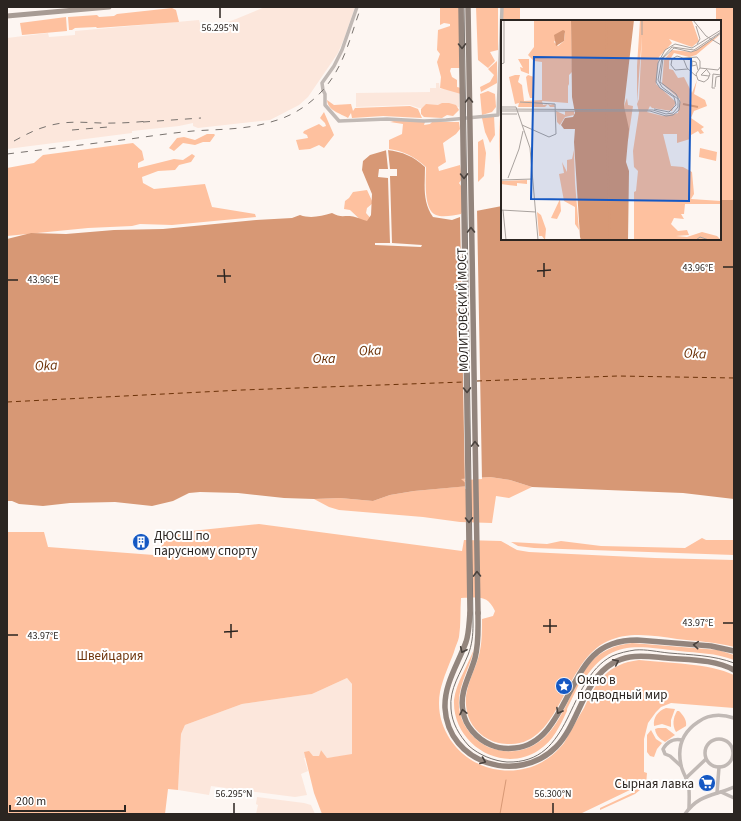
<svg xmlns="http://www.w3.org/2000/svg" width="741" height="821" font-family="'Source Sans 3',sans-serif">
<rect width="100%" height="100%" fill="#fdf6f2"/>
<g fill="#fce7dc">
<path d="M265,7H355L344,39L338,53L308,97L299,105L270,120L198,128L193,126V123L179,126L132,131V133L7,149V38L48,33L49,37L75,35V31L199,20L202,31L236,19Z"/>
<path d="M436,83H439L440,89L459,90V107L419,108L410,105L356,107V93L430,92V88H436Z"/>
<path d="M347,678L352,684V755L327,758L321,750L319,756H313L304,758L308,771L301,774L307,795L295,797L211,786L209,795L178,790L181,734L185,725L242,704L312,694Z"/>
<path d="M257,797L304,803L311,805L315,814H256L258,805L256,804Z"/>
</g>
<g fill="#fec19f">
<path d="M440,7H460L461,68H451L450,71L452,77L457,80V87L461,88V94L440,88L441,77L437,62L440,54L437,50L438,30L450,26V24L444,23L440,25Z"/>
<path d="M476,7H498V50L490,52L495,61L488,68L478,60Z"/>
<rect x="503" y="7" width="17" height="14"/>
<path d="M716,7H734V200H720V21H716Z"/>
<path d="M172,8L176,10L179,22L97,28L96,27L75,28L72,30H69L68,17L97,15L99,17L114,16L117,14Z"/>
<path d="M66,17L67,31L22,35L20,23Z"/>
<path d="M497,61V83L481,92L480,87L490,82L494,75L488,69Z"/>
<path d="M488,91L495,94L496,107L492,112L482,115L480,94Z"/>
<path d="M502,99V181H501C499,154 498,126 502,99Z"/>
<path d="M327,100L334,105L351,104L353,111L355,108L410,106L418,109L422,118L383,116L352,118L351,113L348,118C340,113 328,111 327,100Z"/>
<path d="M442,103H449L456,105L459,110L453,116L447,115L442,118L424,117L421,114V109L426,104L438,105Z"/>
<path d="M324,112L334,135L324,148L319,145L310,149L299,150L296,140L308,138L307,135L303,133L304,131L319,124L323,127L326,126L325,123L320,118Z"/>
<path d="M494,116L495,135L490,143L485,132L482,118Z"/>
<path d="M398,120L425,122L424,125L430,124L432,122H459L460,129L456,134L443,143L446,162L438,167L439,171L460,165L462,179L459,183L461,186L463,210L461,214C454,215 443,218 436,215C423,210 426,179 426,167C415,157 404,151 389,149V140L402,134L403,124L390,122Z"/>
<path d="M207,134H214L215,135L210,142H203L195,145L183,143L174,151L169,148L177,138L184,137L195,140Z"/>
<path d="M483,139L486,153L484,176L478,182V142Z"/>
<path d="M133,143L142,151L144,160L138,163V168L174,159L183,160L192,154L195,156L191,162L179,165L175,170L158,171L142,177L143,183L154,189L205,184L212,207L255,214L256,217L172,225L140,224L132,226L88,228L7,236V168L34,163L43,155Z"/>
<path d="M367,190L373,203L367,208L366,213L372,220L365,224L350,210L344,209L345,201L349,198L353,192Z"/>
<path d="M490,477L510,480L532,487L509,498L496,496L492,523L460,522L423,517L339,510L329,507L314,499L340,498L373,501L390,495L414,491L468,486L460,479Z"/>
<path d="M259,524L462,551L464,540L501,541L517,550L529,552L655,558L734,560V647C715,642 696,641 677,639C655,636 630,631 608,641C564,660 561,744 511,744C503,744 495,743 488,739C475,732 467,720 466,705C464,688 475,671 479,655C482,644 482,631 482,619L493,616L495,611C487,594 478,598 461,598C460,611 461,624 459,637C458,642 455,647 454,652C449,665 443,678 440,692C433,730 463,766 500,770C526,773 548,763 564,743C571,731 577,719 584,708C597,681 607,664 639,660C667,663 709,663 734,675V708L671,703L661,707L656,712L648,723L644,739V772L647,773L646,785L635,794L600,810V808L632,793H635L632,789L580,814H322L314,793L304,752L309,751L313,756H319L321,750L327,758L352,754V684L347,678L312,694L242,704L185,725L181,734L178,790L168,789L165,814H7V532H44L48,547L154,555L172,533Z"/>
<path d="M702,538L706,540H734V555L534,548L518,546L511,542L547,544L561,541L601,546L685,548Z"/>
<path d="M632,643L706,649L718,650L734,655V660C716,653 698,653 679,651C635,646 609,639 582,683L579,684L567,709V711C560,726 553,741 539,750C502,775 452,744 454,700C456,683 468,665 474,649C471,664 463,677 460,692C455,714 466,735 486,746C494,750 506,752 515,751C560,746 566,693 589,664C600,651 615,645 632,643Z"/>
<path d="M666,708L675,709L671,720V727L662,724L654,726C653,717 658,711 666,708Z"/>
<path d="M677,711H679C683,715 687,720 686,726L676,732C672,725 673,718 677,711Z"/>
<path d="M658,728H666L675,735L665,742C660,739 656,736 655,729Z"/>
<path d="M651,730L656,739L662,743L657,749L654,757L650,756L647,752V735Z"/>
</g>
<path fill="#d79875" d="M387,150C403,152 413,156 425,167C425,185 422,201 433,217L452,220L476,211L502,206V239H720V200H734V499L683,493L532,487L510,480L490,477L461,479L469,486L414,491L390,495L373,501L340,498L314,499L284,498L238,493L200,492L189,493L173,501L152,506L115,502L70,503L43,506L19,504L12,501H7V239L31,233L66,234L114,230L163,229L256,220L292,218L300,215C311,219 321,216 332,213C342,219 346,214 355,217C360,218 362,220 367,221L371,215L372,194L362,170L363,161L370,155Z"/>
<g fill="#fdf6f2">
<path d="M386,150H388L390,169H397V176H390L392,243L422,245L421,247L375,245V243H390L388,178L378,177L379,169H388Z"/>
<path d="M477,209L482,479L465,480L470,485V488L465,489L460,215Z"/>
</g>
<g fill="none" stroke-linecap="round" stroke-linejoin="round">
<path stroke="#d79875" stroke-width="1" d="M500,814L506,780"/>
<g stroke="#6d3309" stroke-width="1" stroke-dasharray="5 4" stroke-linecap="butt">
<path d="M477,381L618,376L734,378"/>
<path d="M7,402L242,390L464,382"/>
</g>
<g stroke="#c1b9b5" stroke-width="3.5">
<path d="M357,7L342,50L334,66L322,83L323,90L325,94V105L339,121L387,119L424,121L446,120L498,115L502,7"/>
<circle cx="719" cy="753" r="14"/>
<path d="M681,766L670,756L665,754L663,749C667,742 674,738 682,740"/>
<path d="M686,778L706,759"/>
<path d="M721,792L734,798"/>
<path d="M717,793L719,767"/>
<path d="M689,808C689,800 690,790 688,783C686,777 682,771 681,765C677,747 683,732 698,722C709,714 722,714 734,718"/>
<path d="M685,814C699,794 714,796 734,787"/>
</g>
<path stroke="#a79b94" stroke-width="5" d="M7,16L109,7"/>
<g stroke="#93857d" stroke-width="5.5">
<path d="M470,613C469,623 469,633 466,642C458,664 444,684 445,708C448,764 518,785 556,747C579,724 583,680 613,663C618,660 624,658 630,657C642,655 654,657 666,658C688,660 714,659 734,670"/>
<path d="M478,613C478,628 479,643 475,658C470,676 459,692 463,711C465,726 477,739 491,745C498,748 507,749 515,748C558,744 566,683 593,656C605,644 620,640 637,640L711,646L734,651"/>
</g>
<path stroke="#78726e" stroke-width="1" d="M464,7L473,625C473,635 472,645 468,655C461,673 449,688 451,709C452,723 459,735 469,746C479,755 494,761 507,762C574,764 565,681 612,656C619,653 628,651 635,650C646,649 658,652 669,653C691,655 713,655 734,663"/>
<g stroke="#78726e" stroke-width="1" stroke-dasharray="7 7" stroke-linecap="butt">
<path d="M143,122L201,118"/>
<path d="M72,130L108,127"/>
<path d="M14,141C25,135 36,129 48,126C71,119 92,124 115,123C126,123 138,122 149,121"/>
<path d="M7,154C48,149 89,144 130,139C151,136 172,133 193,131C220,129 247,130 274,121C289,117 304,108 315,98C343,73 349,40 361,7"/>
</g>
<g stroke="#93857d" stroke-width="5.5">
<path d="M461,7L470,613"/>
<path d="M468,7L478,613"/>
</g>
</g>
<defs><path id="oneway-chevron" d="M-2-3.5L2.5 0L-2 3.5" fill="none" stroke-width="1.6" stroke-linecap="round" stroke-linejoin="round"/></defs>
<g stroke="#4a423d">
<use href="#oneway-chevron" transform="translate(462 46) rotate(89)"/>
<use href="#oneway-chevron" transform="translate(469 100) rotate(-91)"/>
<use href="#oneway-chevron" transform="translate(464 176) rotate(89)"/>
<use href="#oneway-chevron" transform="translate(471 230) rotate(-91)"/>
<use href="#oneway-chevron" transform="translate(467 390) rotate(89)"/>
<use href="#oneway-chevron" transform="translate(475 444) rotate(-91)"/>
<use href="#oneway-chevron" transform="translate(469 520) rotate(89)"/>
<use href="#oneway-chevron" transform="translate(477 574) rotate(-91)"/>
<use href="#oneway-chevron" transform="translate(696 645) rotate(-175)"/>
<use href="#oneway-chevron" transform="translate(463 650) rotate(115)"/>
<use href="#oneway-chevron" transform="translate(616 662) rotate(-26)"/>
<use href="#oneway-chevron" transform="translate(559 711) rotate(119)"/>
<use href="#oneway-chevron" transform="translate(463 712) rotate(-102)"/>
<use href="#oneway-chevron" transform="translate(483 761) rotate(22)"/>
</g>
<path fill="none" stroke="#2b2521" stroke-width="1.5" d="M220,8V18M544,263V277M723,267H733M224,269L225,283M537,271L551,270M217,276H231M8,280H18M550,619V633M723,623H733M231,624V638M543,626H557M224,632L238,631M8,635H18M234,803V813M553,803V813"/>
<defs>
<g id="building-disc" transform="scale(0.9)"><circle r="9.5" fill="#1558c3" stroke="#fff"/><path d="M-4-6H4V6H1V3H-1V6H-4ZM-2.5-4.3h1.7v1.8h-1.7ZM.8-4.3h1.7v1.8H.8ZM-2.5-1h1.7V.8h-1.7ZM.8-1h1.7V.8H.8Z" fill="#fff"/></g>
<g id="sight-disc" transform="scale(0.9)"><circle r="9.5" fill="#1558c3" stroke="#fff"/><path d="M0-6L1.8-2.2L6-1.7L2.9 1.2L3.7 5.4L0 3.3L-3.7 5.4L-2.9 1.2L-6-1.7L-1.8-2.2Z" fill="#fff"/></g>
<g id="supermarket-disc" transform="scale(0.9)"><circle r="9.5" fill="#1558c3" stroke="#fff"/><path d="M-6-5.5h2.5l.6 2H6L4.5 2H-2.5L-4.4-4H-6ZM-1.5 3.2a1.3 1.3 0 1 0 .1 0ZM3 3.2a1.3 1.3 0 1 0 .1 0Z" fill="#fff"/></g>
</defs>
<g fill-rule="evenodd">
<use href="#building-disc" x="141" y="542"/>
<use href="#sight-disc" x="564" y="686"/>
<use href="#supermarket-disc" x="707" y="783"/>
</g>
<g text-anchor="middle" stroke-width="4" stroke-linejoin="round" paint-order="stroke">
<g font-size="13" fill="#2b2521" stroke="#fff">
<text transform="translate(462 310) rotate(-91)" y="5">МОЛИТОВСКИЙ МОСТ</text>
</g>
<g font-size="13" fill="#2b2521" stroke="#fff" text-anchor="start">
<text x="154" y="540">ДЮСШ по<tspan x="154" dy="15">парусному спорту</tspan></text>
<text x="577" y="684">Окно в<tspan x="577" dy="15">подводный мир</tspan></text>
<text x="694" y="788" text-anchor="end">Сырная лавка</text>
</g>
<g font-size="13" fill="#6e340b" stroke="#fff">
<text x="110" y="660">Швейцария</text>
</g>
<g font-size="14" font-style="italic" fill="#6d3309" stroke="#fff">
<text transform="translate(370 350) rotate(-3)" y="5">Oka</text>
<text transform="translate(695 353) rotate(2)" y="5">Oka</text>
<text x="324" y="363">Ока</text>
<text transform="translate(46 365) rotate(-3)" y="5">Oka</text>
</g>
</g>
<g transform="translate(501 20)">
<rect width="220" height="220" fill="#fdf6f2"/>
<path d="M33,0H70L71,52L68,55V66L67,64V83L41,81L42,85L48,84L49,85L53,84L54,87H49L47,84L44,87H17L18,83L14,84L8,57L14,55H19L17,62L21,65L23,81L41,80V42L33,41L27,35L33,27ZM61,11L64,13L63,21L57,26L53,22ZM139,0L191,1L198,21L191,27L168,19L171,23L158,37L155,64L175,82L171,91L151,88L149,86L146,92L162,96L177,93L179,79L161,64L163,40L171,30L191,32L220,14L195,35L188,37L173,33L168,41V49L172,50L177,58L183,57L191,73L196,60L193,74L204,80L206,86L193,91L190,98L203,107L200,109L203,113L199,114L197,111L190,115L189,119L176,123V114H162L170,146L182,147L191,152L193,174L190,179L220,181V184H184L183,194H180L183,199L173,198L170,204L177,211L186,210L188,215L175,216L186,217L201,212L216,216L220,220H133V172L135,171L137,151L133,147L132,131L138,92L136,84L138,79L141,16L136,83V46ZM17,39H28V54L20,51L19,47L22,48ZM27,55L33,57V78H29L27,71L25,57ZM126,78L127,85L132,86L127,120L123,86ZM55,91L64,95V91H73V95L64,97L59,105L56,102ZM199,128L216,132L215,141L198,137ZM73,130L74,163L78,210L74,204V187L63,181L58,154L63,153L61,142L66,152V140L71,139ZM26,160V164L16,163V166L0,164V161ZM59,179L60,191L56,199L50,198ZM36,192L40,195L45,209L44,220L41,216H38Z" fill="#fec19f" fill-rule="evenodd"/>
<path d="M70,0H133L123,86L128,109L125,142L128,151L127,220H80L79,217L73,122L74,109H63L60,105L64,98L72,97L74,93L71,77ZM62,10L64,11L63,21L55,26L53,15Z" fill="#d79875"/>
<path fill="none" stroke="#d79875" stroke-width="2" d="M182,84L197,87M105,89L106,0M105,93L109,220"/>
<path fill="none" stroke="#a9a29e" stroke-width="1" d="M192,0L205,16L220,25M195,6L199,19L196,24M141,15V0M182,38L196,37L199,41V48M0,44L3,43V0M195,45L191,46V41L195,42L197,50M187,49L174,50L170,45L171,39L176,36L182,38L186,48L195,56M206,49L200,55L208,56M206,50L209,54L207,59L203,62L197,60L195,54L199,48L217,50L220,46M214,67L215,57L220,56M214,68H211L212,54L220,55M19,82L54,84L55,114L48,117L21,105M0,87H15L29,128L37,220M0,89L152,90L165,94L172,93L177,87V79L161,67L157,60L161,38L171,27L193,30L220,12M153,89L168,92L175,85L173,77L159,68L155,62L157,43L164,30L174,24L191,28L220,10M0,91H149L165,96L172,95L178,90L179,82L175,74L159,62L162,38L173,28L190,32L196,30L220,13M0,94H16M7,158L18,129L22,111M0,160L32,159M0,190L35,192M2,190L5,220M195,220L199,217L208,220"/>
<path fill="#1558c3" fill-opacity="0.15" stroke="#1558c3" stroke-width="2" d="M33,37L190,39L188,181L30,179Z"/>
<rect width="220" height="220" fill="none" stroke="#2b2521" stroke-width="2"/>
</g>
<g font-size="10" text-anchor="middle" fill="#2b2521" stroke="#fff" stroke-width="4" stroke-linejoin="round" paint-order="stroke">
<text x="220" y="31">56.295°N</text>
<text x="698" y="271">43.96°E</text>
<text x="43" y="283">43.96°E</text>
<text x="698" y="626">43.97°E</text>
<text x="43" y="639">43.97°E</text>
<text x="234" y="797">56.295°N</text>
<text x="553" y="797">56.300°N</text>
</g>
<rect width="741" height="821" fill="none" stroke="#2b2521" stroke-width="16"/>
<path d="M10 805v6h115v-6" fill="none" stroke="#2b2521" stroke-width="2"/>
<text x="16" y="805" font-size="12" fill="#2b2521" stroke="#ffffff" stroke-width="3" paint-order="stroke">200 m</text>
</svg>
